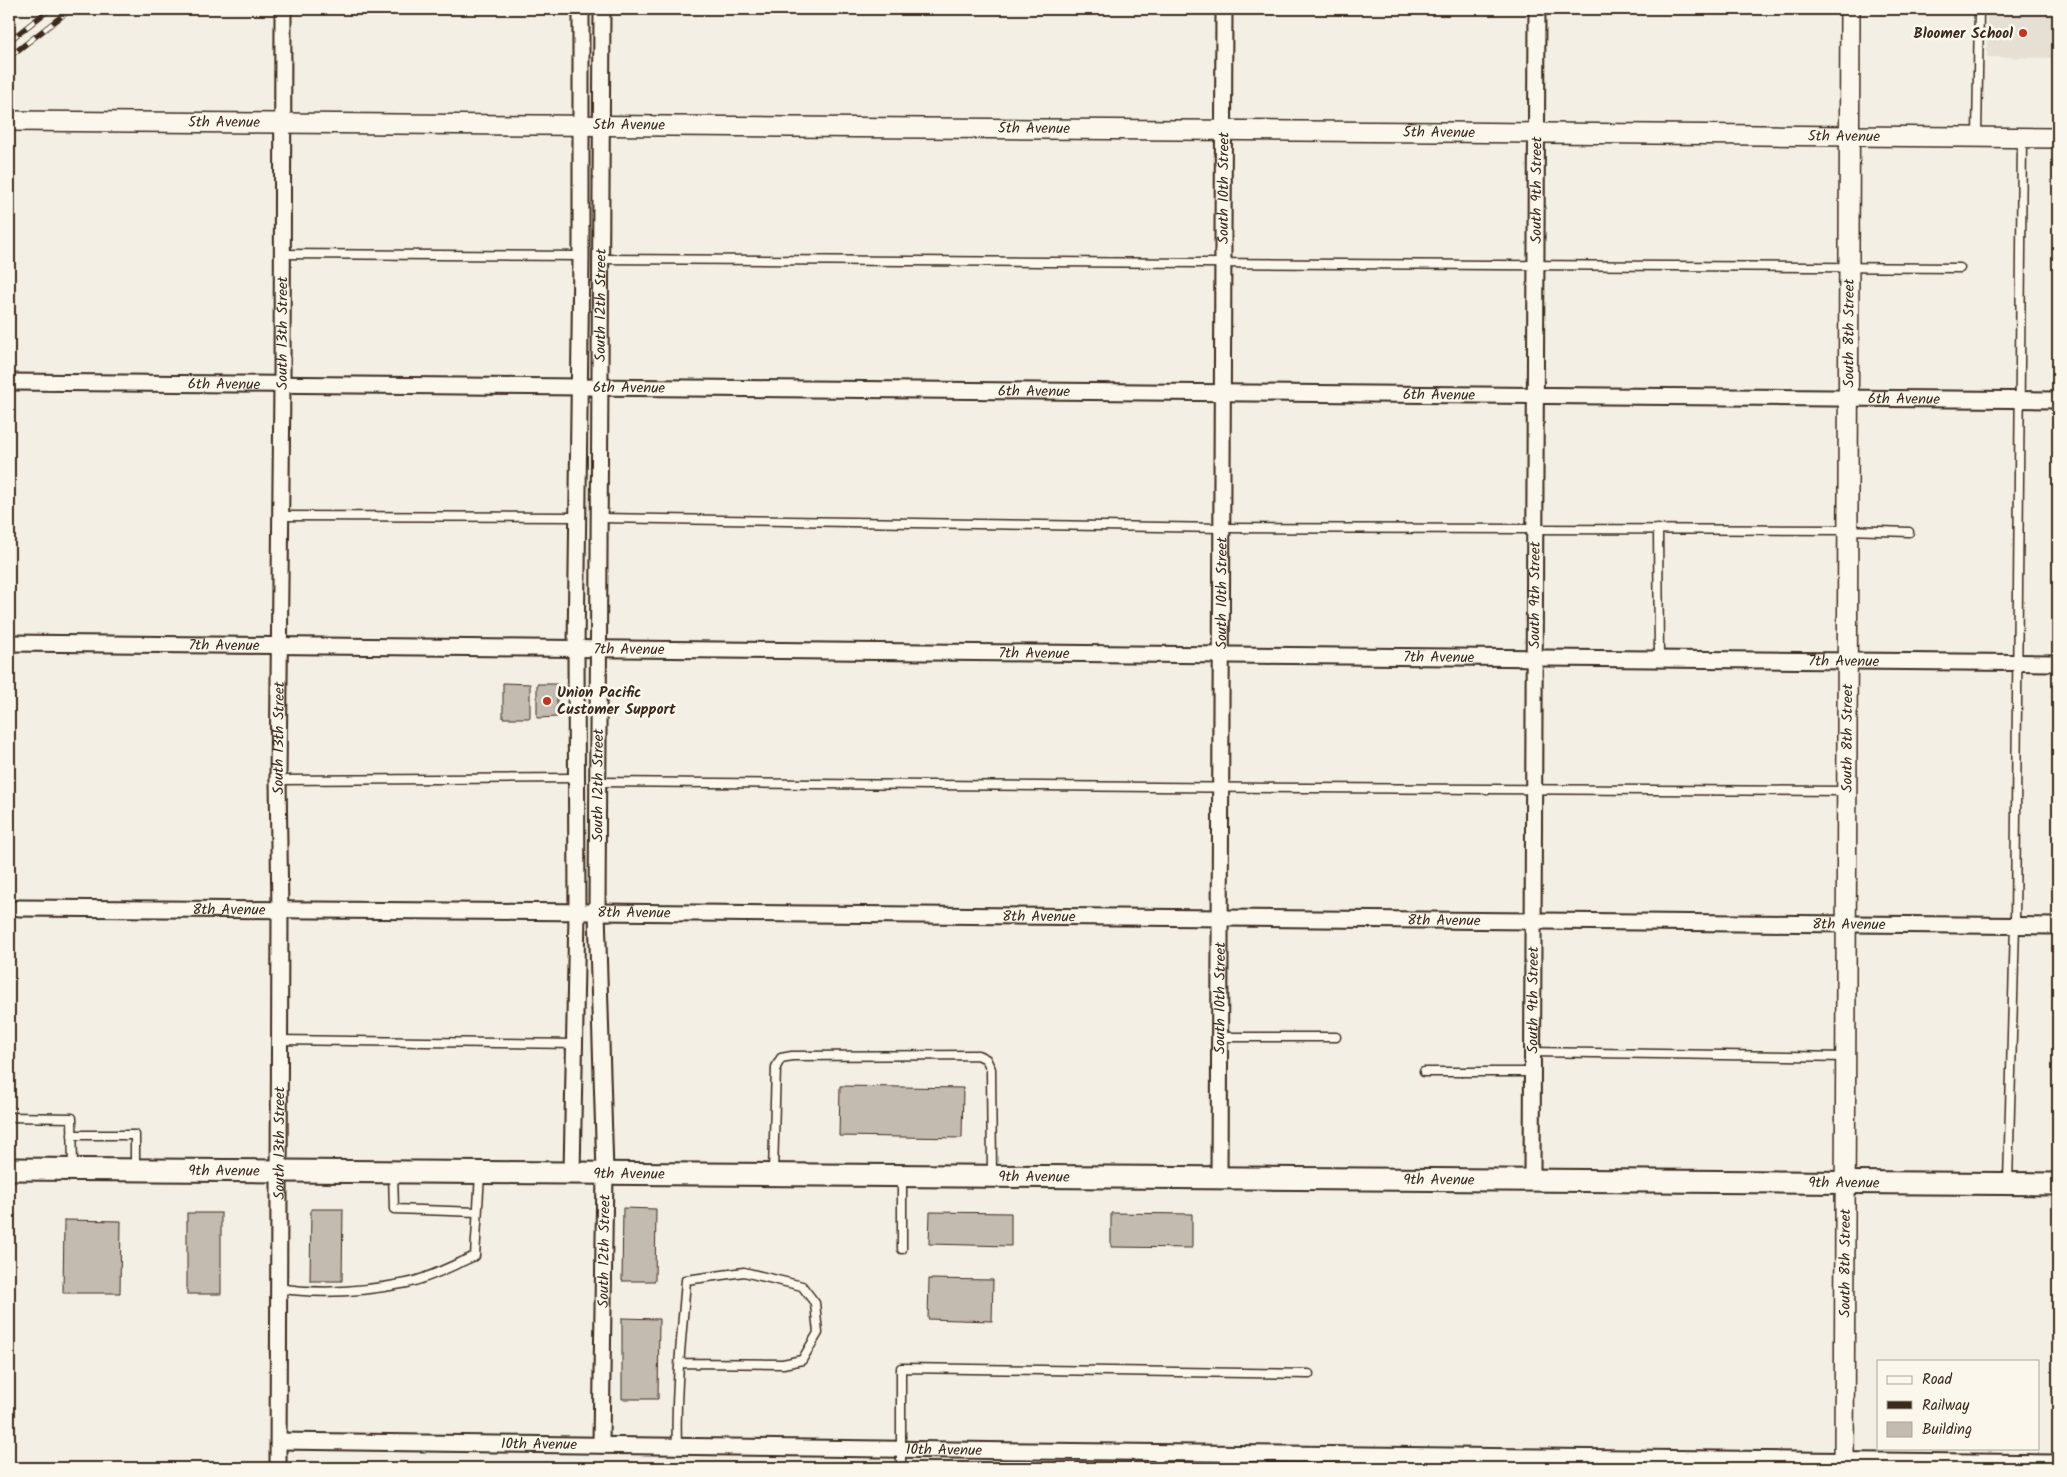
<svg xmlns="http://www.w3.org/2000/svg" width="2067" height="1477" font-family="Kalam,sans-serif">
<rect width="100%" height="100%" fill="#f3efe4"/>
<filter id="ink" filterUnits="userSpaceOnUse"><feTurbulence type="fractalNoise" baseFrequency=".02" numOctaves="2"/><feDisplacementMap in="SourceGraphic" scale="10" xChannelSelector="R" yChannelSelector="G"/><feConvolveMatrix kernelMatrix="1 2 1 2 8 2 1 2 1" color-interpolation-filters="sRGB"/></filter>
<g filter="url(#ink)">
<path fill="#e5dfd4" d="M1987,9H2058V58L1987,57Z"/>
<g fill="#c3bbb0" stroke="#3b2a1e">
<path d="M503,683L530,684V718H503Z"/>
<path d="M537,684H557V717L537,718Z"/>
<path d="M840,1086L963,1088L962,1138L839,1136Z"/>
<path d="M623,1208L656,1209L655,1281H622Z"/>
<path d="M311,1209H343L342,1281H310Z"/>
<path d="M930,1212L1011,1213V1246L929,1244Z"/>
<rect x="187" y="1213" width="34" height="81"/>
<path d="M1111,1213L1192,1214V1248L1111,1247Z"/>
<path d="M64,1220L121,1221L120,1293H63Z"/>
<path d="M929,1279L993,1280L992,1321L928,1319Z"/>
<path d="M622,1318L659,1319L658,1399H622Z"/>
</g>
<g fill="none" stroke-linecap="round" stroke-linejoin="round">
<g stroke="#3b2a1e" stroke-width="11">
<g id="service">
<path d="M1977,137L1979,9"/>
<path d="M282,254L581,256"/>
<path d="M601,259L1960,268"/>
<path d="M280,516L577,517"/>
<path d="M600,518L1222,528L1848,530L1909,532"/>
<path d="M1658,529L1659,659"/>
<path d="M278,780L576,778"/>
<path d="M598,782C1014,785 1431,791 1847,791"/>
<path d="M1220,1037H1336"/>
<path d="M279,1040L575,1044"/>
<path d="M1531,1052L1844,1057"/>
<path d="M1424,1072H1532"/>
<path d="M9,1117L72,1118L73,1168"/>
<path d="M72,1135H135V1168"/>
<path d="M393,1172L394,1209L477,1212"/>
<path d="M773,1173L776,1067L781,1058L792,1056L978,1055L986,1059L991,1069L992,1174"/>
<path d="M2008,1182L2015,925L2022,138"/>
<path d="M902,1249V1177"/>
<path d="M278,1288C320,1295 366,1291 407,1283C430,1278 453,1265 475,1256L480,1174"/>
<path d="M677,1444C675,1390 682,1335 686,1280L744,1272L802,1286L815,1303L818,1333L802,1360L783,1364L680,1363"/>
<path d="M901,1468V1368L1309,1374"/>
<path d="M1158,1468L1159,1452"/>
<path d="M1262,1468V1453"/>
</g>
</g>
<g stroke="#3b2a1e" stroke-width="19">
<g id="minor">
<path id="s1" d="M9,382L2058,400"/>
<path id="s2" d="M9,643L2058,663"/>
<path id="s3" d="M19,908L597,912L2058,926"/>
<path d="M572,1173L577,913L576,649L581,256V9"/>
<path id="s4" d="M1219,1178L1224,9"/>
<path id="s5" d="M1532,1180L1537,9"/>
<path id="s6" d="M279,1441C872,1446 1465,1461 2058,1463"/>
<path id="s7" d="M601,1443L605,1172L597,912L602,9"/>
<path id="s8" d="M278,1468L280,911L278,780L282,384L283,9"/>
</g>
</g>
<g stroke="#3b2a1e" stroke-width="22">
<g id="tertiary">
<path id="s9" d="M9,121C692,123 1375,132 2058,138"/>
<path id="s10" d="M1844,1468L1850,9"/>
</g>
</g>
<g stroke="#3b2a1e" stroke-width="25">
<g id="secondary">
<path id="s11" d="M9,1169L2058,1184"/>
</g>
</g>
<use href="#service" stroke="#fbf7ec" stroke-width="8"/>
<use href="#minor" stroke="#fbf7ec" stroke-width="15"/>
<use href="#tertiary" stroke="#fbf7ec" stroke-width="19"/>
<use href="#secondary" stroke="#fbf7ec" stroke-width="21"/>
<g stroke="#3b2a1e" stroke-width="5.5">
<g id="rail">
<path d="M9,41L50,9"/>
<path d="M9,57L71,9"/>
</g>
</g>
<use href="#rail" stroke="#fbf7ec" stroke-width="4" stroke-dasharray="11" stroke-linecap="butt"/>
</g>
</g>
<g fill="#c8321e" stroke="#fbf7ec" stroke-width="2">
<circle cx="2023" cy="33" r="5"/>
<circle cx="547" cy="701" r="5"/>
</g>
<g text-anchor="middle" stroke-width="5" stroke-linejoin="round" paint-order="stroke">
<g font-size="15" font-weight="bold" fill="#3b2a1e" stroke="#fbf7ec" text-anchor="end">
<text x="2013" y="38">Bloomer School</text>
<text x="557" y="697" text-anchor="start">Union Pacific<tspan x="557" dy="17">Customer Support</tspan></text>
</g>
<g font-size="15" fill="#3b2a1e" stroke="#fbf7ec">
<text dy="5" stroke="none"><textPath href="#s9" startOffset="215">5th Avenue</textPath></text>
<text dy="5" stroke="none"><textPath href="#s9" startOffset="620">5th Avenue</textPath></text>
<text dy="5" stroke="none"><textPath href="#s9" startOffset="1025">5th Avenue</textPath></text>
<text dy="5" stroke="none"><textPath href="#s9" startOffset="1430">5th Avenue</textPath></text>
<text dy="5" stroke="none"><textPath href="#s9" startOffset="1835">5th Avenue</textPath></text>
<text dy="5" stroke="none"><textPath href="#s4" startOffset="990">South 10th Street</textPath></text>
<text dy="5" stroke="none"><textPath href="#s5" startOffset="990">South 9th Street</textPath></text>
<text dy="5" stroke="none"><textPath href="#s7" startOffset="1138">South 12th Street</textPath></text>
<text dy="5" stroke="none"><textPath href="#s8" startOffset="1135">South 13th Street</textPath></text>
<text dy="5" stroke="none"><textPath href="#s10" startOffset="1135">South 8th Street</textPath></text>
<text dy="5" stroke="none"><textPath href="#s1" startOffset="215">6th Avenue</textPath></text>
<text dy="5" stroke="none"><textPath href="#s1" startOffset="620">6th Avenue</textPath></text>
<text dy="5" stroke="none"><textPath href="#s1" startOffset="1025">6th Avenue</textPath></text>
<text dy="5" stroke="none"><textPath href="#s1" startOffset="1430">6th Avenue</textPath></text>
<text dy="5" stroke="none"><textPath href="#s1" startOffset="1895">6th Avenue</textPath></text>
<text dy="5" stroke="none"><textPath href="#s4" startOffset="585">South 10th Street</textPath></text>
<text dy="5" stroke="none"><textPath href="#s5" startOffset="585">South 9th Street</textPath></text>
<text dy="5" stroke="none"><textPath href="#s2" startOffset="215">7th Avenue</textPath></text>
<text dy="5" stroke="none"><textPath href="#s2" startOffset="620">7th Avenue</textPath></text>
<text dy="5" stroke="none"><textPath href="#s2" startOffset="1025">7th Avenue</textPath></text>
<text dy="5" stroke="none"><textPath href="#s2" startOffset="1430">7th Avenue</textPath></text>
<text dy="5" stroke="none"><textPath href="#s2" startOffset="1835">7th Avenue</textPath></text>
<text dy="5" stroke="none"><textPath href="#s8" startOffset="730">South 13th Street</textPath></text>
<text dy="5" stroke="none"><textPath href="#s10" startOffset="730">South 8th Street</textPath></text>
<text dy="5" stroke="none"><textPath href="#s7" startOffset="658">South 12th Street</textPath></text>
<text dy="5" stroke="none"><textPath href="#s3" startOffset="210">8th Avenue</textPath></text>
<text dy="5" stroke="none"><textPath href="#s3" startOffset="615">8th Avenue</textPath></text>
<text dy="5" stroke="none"><textPath href="#s3" startOffset="1020">8th Avenue</textPath></text>
<text dy="5" stroke="none"><textPath href="#s3" startOffset="1425">8th Avenue</textPath></text>
<text dy="5" stroke="none"><textPath href="#s3" startOffset="1830">8th Avenue</textPath></text>
<text dy="5" stroke="none"><textPath href="#s4" startOffset="180">South 10th Street</textPath></text>
<text dy="5" stroke="none"><textPath href="#s5" startOffset="180">South 9th Street</textPath></text>
<text dy="5" stroke="none"><textPath href="#s8" startOffset="325">South 13th Street</textPath></text>
<text dy="5" stroke="none"><textPath href="#s11" startOffset="215">9th Avenue</textPath></text>
<text dy="5" stroke="none"><textPath href="#s11" startOffset="620">9th Avenue</textPath></text>
<text dy="5" stroke="none"><textPath href="#s11" startOffset="1025">9th Avenue</textPath></text>
<text dy="5" stroke="none"><textPath href="#s11" startOffset="1430">9th Avenue</textPath></text>
<text dy="5" stroke="none"><textPath href="#s11" startOffset="1835">9th Avenue</textPath></text>
<text dy="5" stroke="none"><textPath href="#s7" startOffset="192">South 12th Street</textPath></text>
<text dy="5" stroke="none"><textPath href="#s10" startOffset="205">South 8th Street</textPath></text>
<text dy="5" stroke="none"><textPath href="#s6" startOffset="260">10th Avenue</textPath></text>
<text dy="5" stroke="none"><textPath href="#s6" startOffset="665">10th Avenue</textPath></text>
</g>
</g>
<rect width="2067" height="1477" fill="none" stroke="#fbf7ec" stroke-width="30"/>
<rect x="15" y="15" width="2037" height="1447" fill="none" stroke="#3b2a1e" stroke-width="2" filter="url(#ink)"/>
<rect x="1877" y="1360" width="162" height="90" fill="#fbf7ec" stroke="#aea59a"/>
<rect x="1887" y="1376" width="25" height="8" fill="#fbf7ec" stroke="#aea59a"/>
<text x="1922" y="1384" font-size="15" fill="#3b2a1e">Road</text>
<rect x="1887" y="1401" width="25" height="8" fill="#3b2a1e" stroke="#aea59a"/>
<text x="1922" y="1410" font-size="15" fill="#3b2a1e">Railway</text>
<rect x="1887" y="1422" width="25" height="15" fill="#c3bbb0" stroke="#aea59a"/>
<text x="1922" y="1434" font-size="15" fill="#3b2a1e">Building</text>
</svg>
